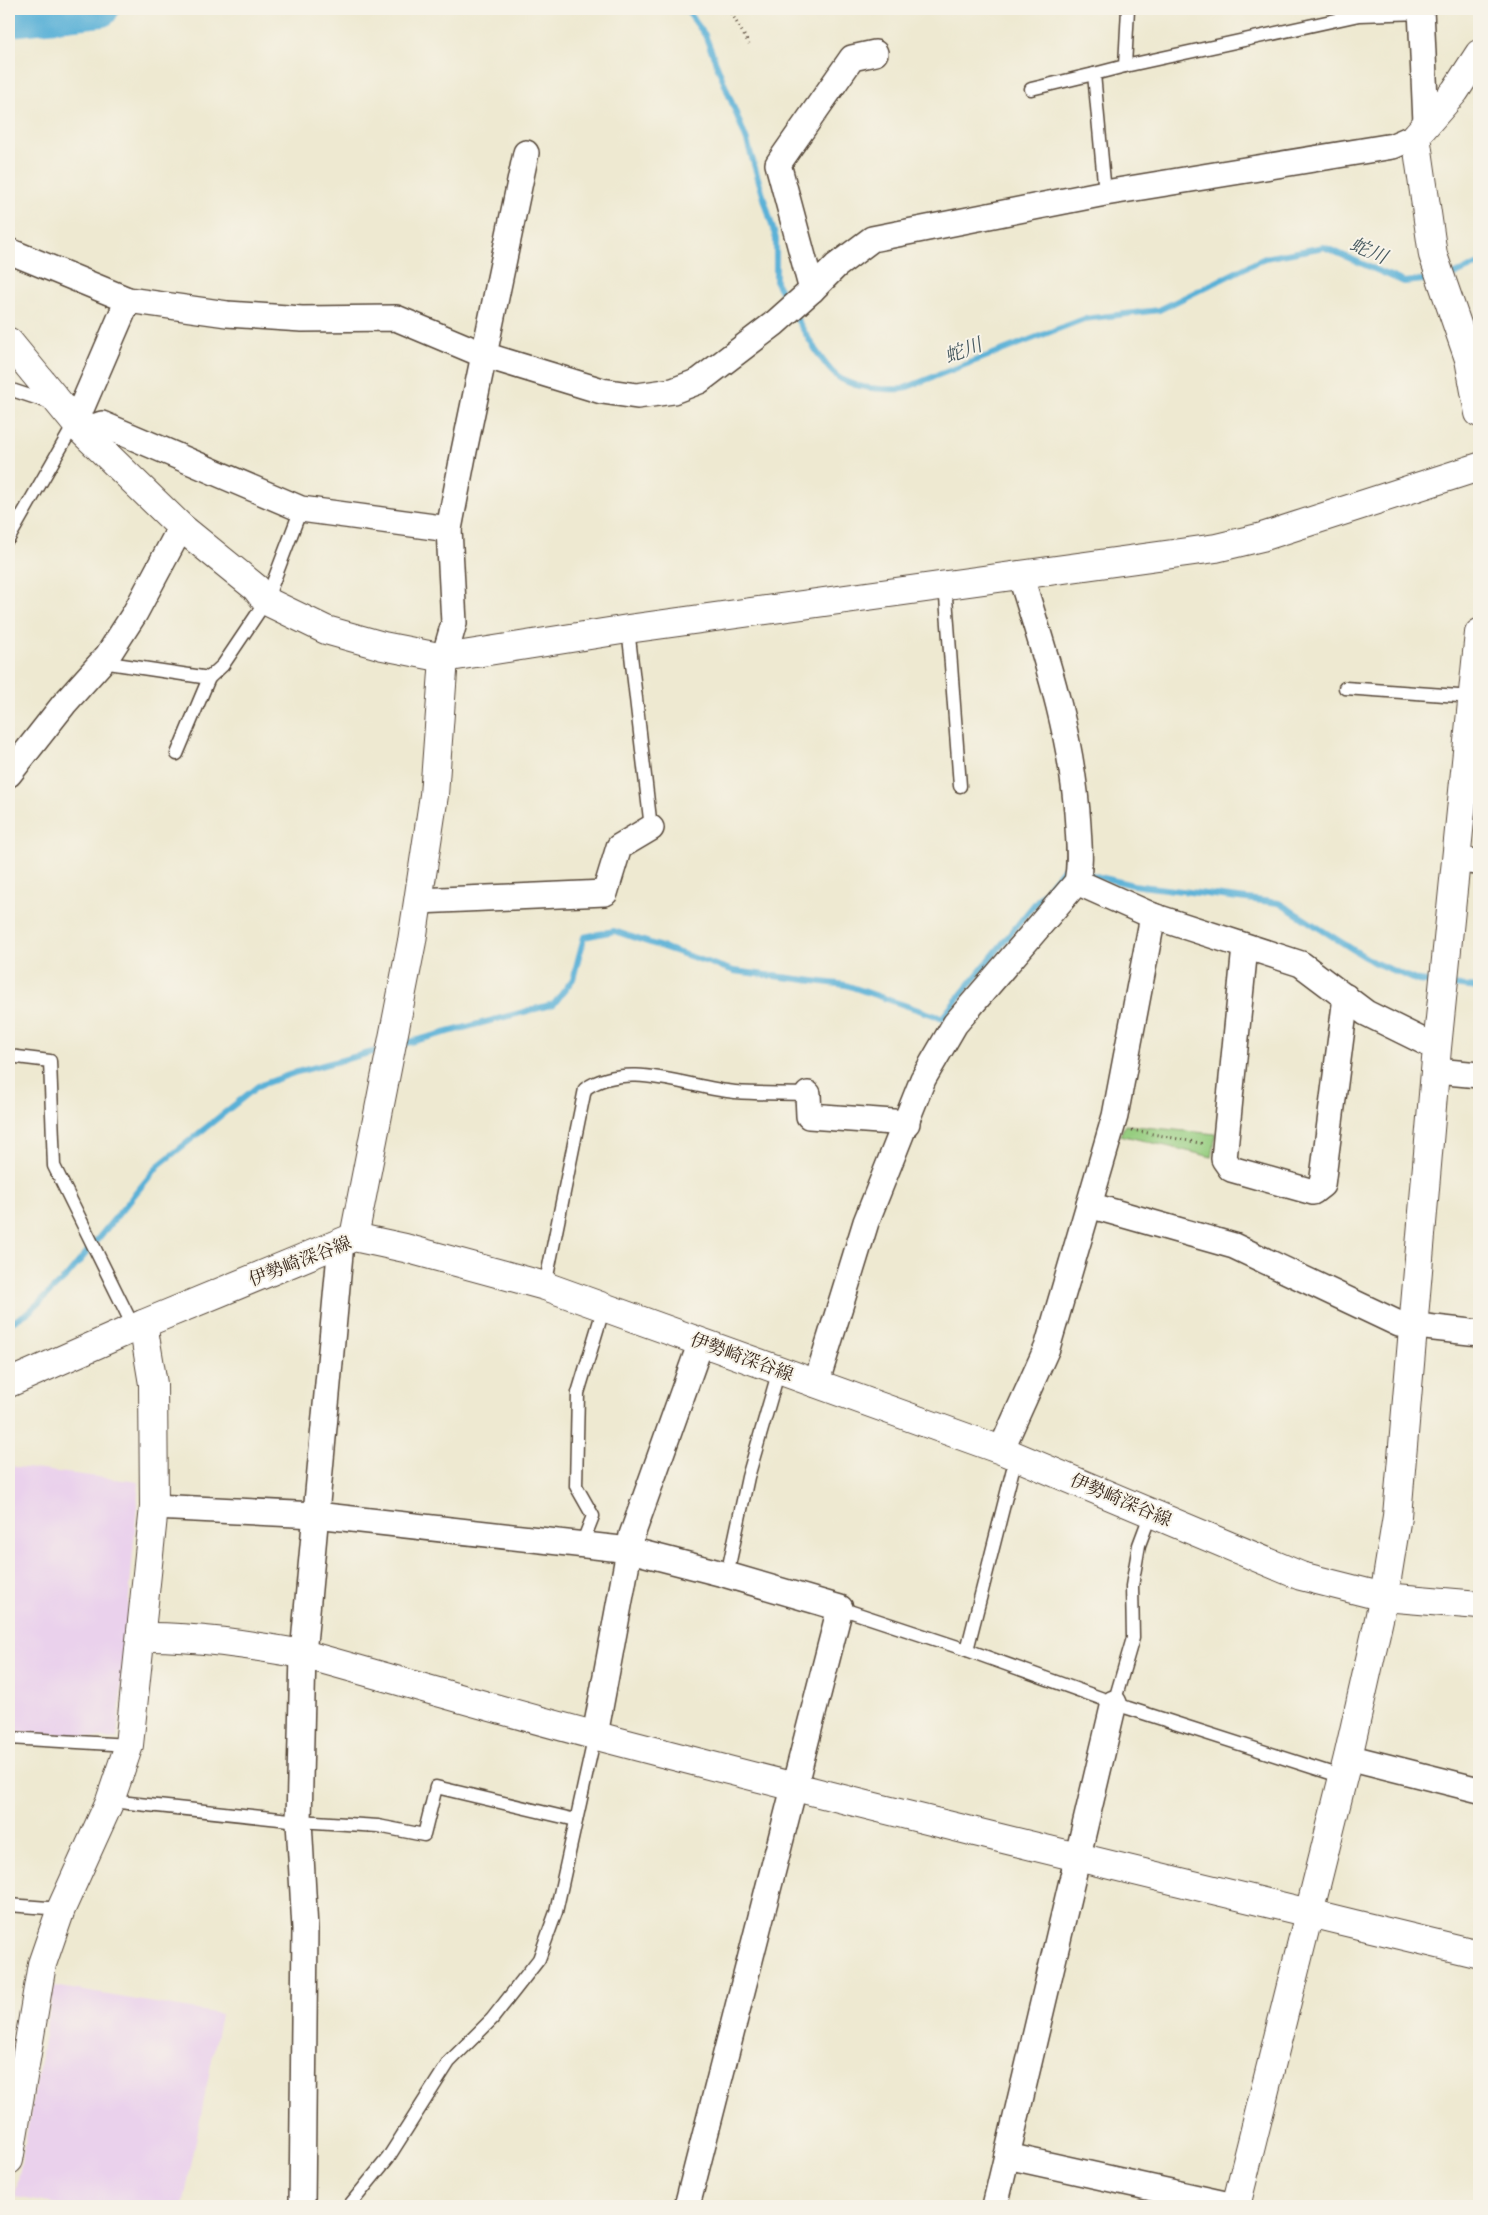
<svg xmlns="http://www.w3.org/2000/svg" width="1488" height="2215" font-family="'EB Garamond','Noto Serif JP',serif">
<rect width="100%" height="100%" fill="#f7f3e8"/>
<filter id="ink" filterUnits="userSpaceOnUse"><feTurbulence type="fractalNoise" baseFrequency=".02" numOctaves="2"/><feDisplacementMap in="SourceGraphic" scale="10" xChannelSelector="R" yChannelSelector="G"/><feConvolveMatrix kernelMatrix="1 2 1 2 8 2 1 2 1" color-interpolation-filters="sRGB"/></filter>
<filter id="wash" filterUnits="userSpaceOnUse"><feTurbulence type="fractalNoise" baseFrequency=".0096" numOctaves="4" result="noise"/><feDisplacementMap in="SourceGraphic" scale="20" xChannelSelector="R" yChannelSelector="G"/><feGaussianBlur stdDeviation="1.12" result="paint"/><feColorMatrix in="noise" values="0 0 0 0 0 0 0 0 0 0 0 0 0 0 0 0 0 1.4 0 .05"/><feComposite in="paint" operator="in"/></filter>
<g filter="url(#wash)">
<rect width="100%" height="100%" fill="#eee9d1"/>
<g fill="#ead1ec">
<path d="M9,1466L139,1482L117,1739L9,1731Z"/>
<path d="M54,1986L221,2014L183,2206H68L15,2197Z"/>
</g>
<path fill="#96cd80" stroke="#687c4f" d="M1125,1125L1216,1134L1212,1157L1120,1135Z"/>
<g fill="none" stroke-linecap="round" stroke-linejoin="round">
<g stroke="#5ab1d7" stroke-width="6">
<path d="M686,9L705,35L747,141L776,239V282L788,304"/>
<path d="M1448,277L1479,264"/>
<path d="M793,313C804,330 824,369 841,379C859,389 881,390 902,389L1084,319L1159,310L1265,258L1324,247L1404,282L1433,279"/>
<path d="M1087,874L1133,885L1279,903L1373,962L1418,981L1438,983"/>
<path d="M1451,985L1479,988"/>
<path d="M399,1045L554,1004L573,979L584,937L614,931L734,971L846,985L942,1018L1063,869L1074,871"/>
<path d="M9,1324L29,1312L68,1275L159,1165L258,1086L297,1072L384,1049"/>
</g>
<path stroke="#5ab1d7" stroke-width="36" d="M9,19L101,9"/>
</g>
</g>
<g filter="url(#ink)">
<g fill="none" stroke-linecap="round" stroke-linejoin="round">
<g stroke="#564739" stroke-width="15">
<g id="lane">
<path d="M1125,66L1359,15L1422,13"/>
<path d="M1031,89L1094,74"/>
<path d="M1105,193L1094,74L1125,66L1128,9"/>
<path d="M9,389L54,404"/>
<path d="M9,538L75,423"/>
<path d="M945,584L960,786"/>
<path d="M628,629L651,828"/>
<path d="M102,662L209,678L223,665L266,601L301,509"/>
<path d="M1345,688L1473,697"/>
<path d="M177,754L209,678"/>
<path d="M9,1056L50,1061L54,1166L134,1328"/>
<path d="M545,1286L585,1089C628,1059 688,1088 735,1092C759,1094 784,1093 808,1094"/>
<path d="M582,1544L593,1516L576,1486L578,1393L604,1307"/>
<path d="M727,1575L748,1477L779,1370"/>
<path d="M840,1608L967,1650L1128,1708L1343,1777"/>
<path d="M967,1650L1016,1457"/>
<path d="M1114,1703L1133,1638L1132,1586L1139,1545L1151,1513"/>
<path d="M9,1738L129,1745"/>
<path d="M110,1801L299,1821L378,1826L424,1835L436,1787L576,1820"/>
<path d="M9,1905L61,1909"/>
<path d="M349,2206L388,2158L449,2062L492,2019L539,1959L556,1912L595,1735"/>
</g>
</g>
<g stroke="#564739" stroke-width="28">
<g id="street">
<path d="M1421,9L1426,123"/>
<path d="M9,251L128,300L227,314L302,319L396,318L484,355L602,391L637,396L673,391L699,381L775,323L812,290L836,266L872,239L1105,193L1393,146L1416,136"/>
<path d="M812,290L778,164L852,58L875,53"/>
<path d="M75,423L128,300"/>
<path d="M82,431L102,424L301,509L449,529"/>
<path d="M444,658L454,623L449,529L464,451L526,153"/>
<path d="M9,774L64,704L108,655L135,613L181,527"/>
<path d="M1456,860L1479,862"/>
<path d="M1077,882L1153,916L1301,964L1366,1013L1437,1048"/>
<path d="M418,901L605,893L619,847L651,828"/>
<path d="M1245,947L1224,1159L1231,1169L1313,1192L1322,1185L1346,997"/>
<path d="M1436,1071L1479,1075"/>
<path d="M808,1094L809,1116L907,1123"/>
<path d="M1089,1205L1234,1246L1399,1324L1479,1333"/>
<path d="M816,1384L866,1222L923,1079L955,1024L1077,882C1081,863 1079,845 1078,826C1073,738 1046,657 1020,574"/>
<path d="M1001,1450L1047,1348L1115,1116L1153,916"/>
<path d="M154,1507L316,1515L630,1550L727,1575L840,1608L687,2206"/>
<path d="M595,1735L632,1535L701,1342"/>
<path d="M1348,1757L1479,1790"/>
<path d="M1007,2156L1234,2206"/>
<path d="M302,2206L305,1929L299,1821L303,1654L341,1243"/>
<path d="M995,2206L1114,1703"/>
</g>
</g>
<g stroke="#564739" stroke-width="30">
<g id="secondary">
<path d="M1479,54L1455,91L1416,136L1433,255L1469,359L1479,413"/>
<path d="M9,342L82,431L181,527L256,588L266,601L326,630L383,646L444,658L628,629L1216,548L1262,537L1479,467"/>
<path d="M354,1237L412,941L434,795L444,658"/>
<path d="M141,1637C194,1636 250,1645 303,1654C401,1681 498,1710 597,1736C890,1813 1185,1883 1479,1954"/>
<path d="M9,2160L42,1964L61,1909L110,1801L129,1745L154,1507L153,1384L143,1324"/>
<path d="M1236,2206L1348,1757L1384,1597L1397,1516L1437,1048L1479,633"/>
</g>
</g>
<g stroke="#564739" stroke-width="30">
<path id="primary" d="M9,1383L143,1324L354,1237L405,1248L545,1286L1001,1450L1301,1576L1384,1597L1479,1605"/>
</g>
<g stroke="#564739" stroke-width="3" stroke-dasharray="1 4" stroke-linecap="butt">
<path d="M729,9L749,44"/>
<path d="M1132,1130L1205,1144"/>
</g>
<use href="#lane" stroke="#fff" stroke-width="12"/>
<use href="#street" stroke="#fff" stroke-width="25"/>
<use href="#secondary" stroke="#fff" stroke-width="28"/>
<use href="#primary" stroke="#fff" stroke-width="28"/>
</g>
</g>
<g text-anchor="middle" stroke-width="4" stroke-linejoin="round" paint-order="stroke">
<g font-size="18" fill="#3b2a1e" stroke="#f7f3e8">
<text transform="translate(300 1261) rotate(-21)" y="6">伊勢崎深谷線</text>
<text transform="translate(742 1357) rotate(20)" y="6">伊勢崎深谷線</text>
<text transform="translate(1121 1500) rotate(23)" y="6">伊勢崎深谷線</text>
</g>
<g font-size="19" font-style="italic" fill="#46595f" stroke="#f7f3e8">
<text transform="translate(1369 250) rotate(23)" y="7">蛇川</text>
<text transform="translate(963 350) rotate(-21)" y="7">蛇川</text>
</g>
</g>
<rect width="1488" height="2215" fill="none" stroke="#f7f3e8" stroke-width="30"/>
</svg>
